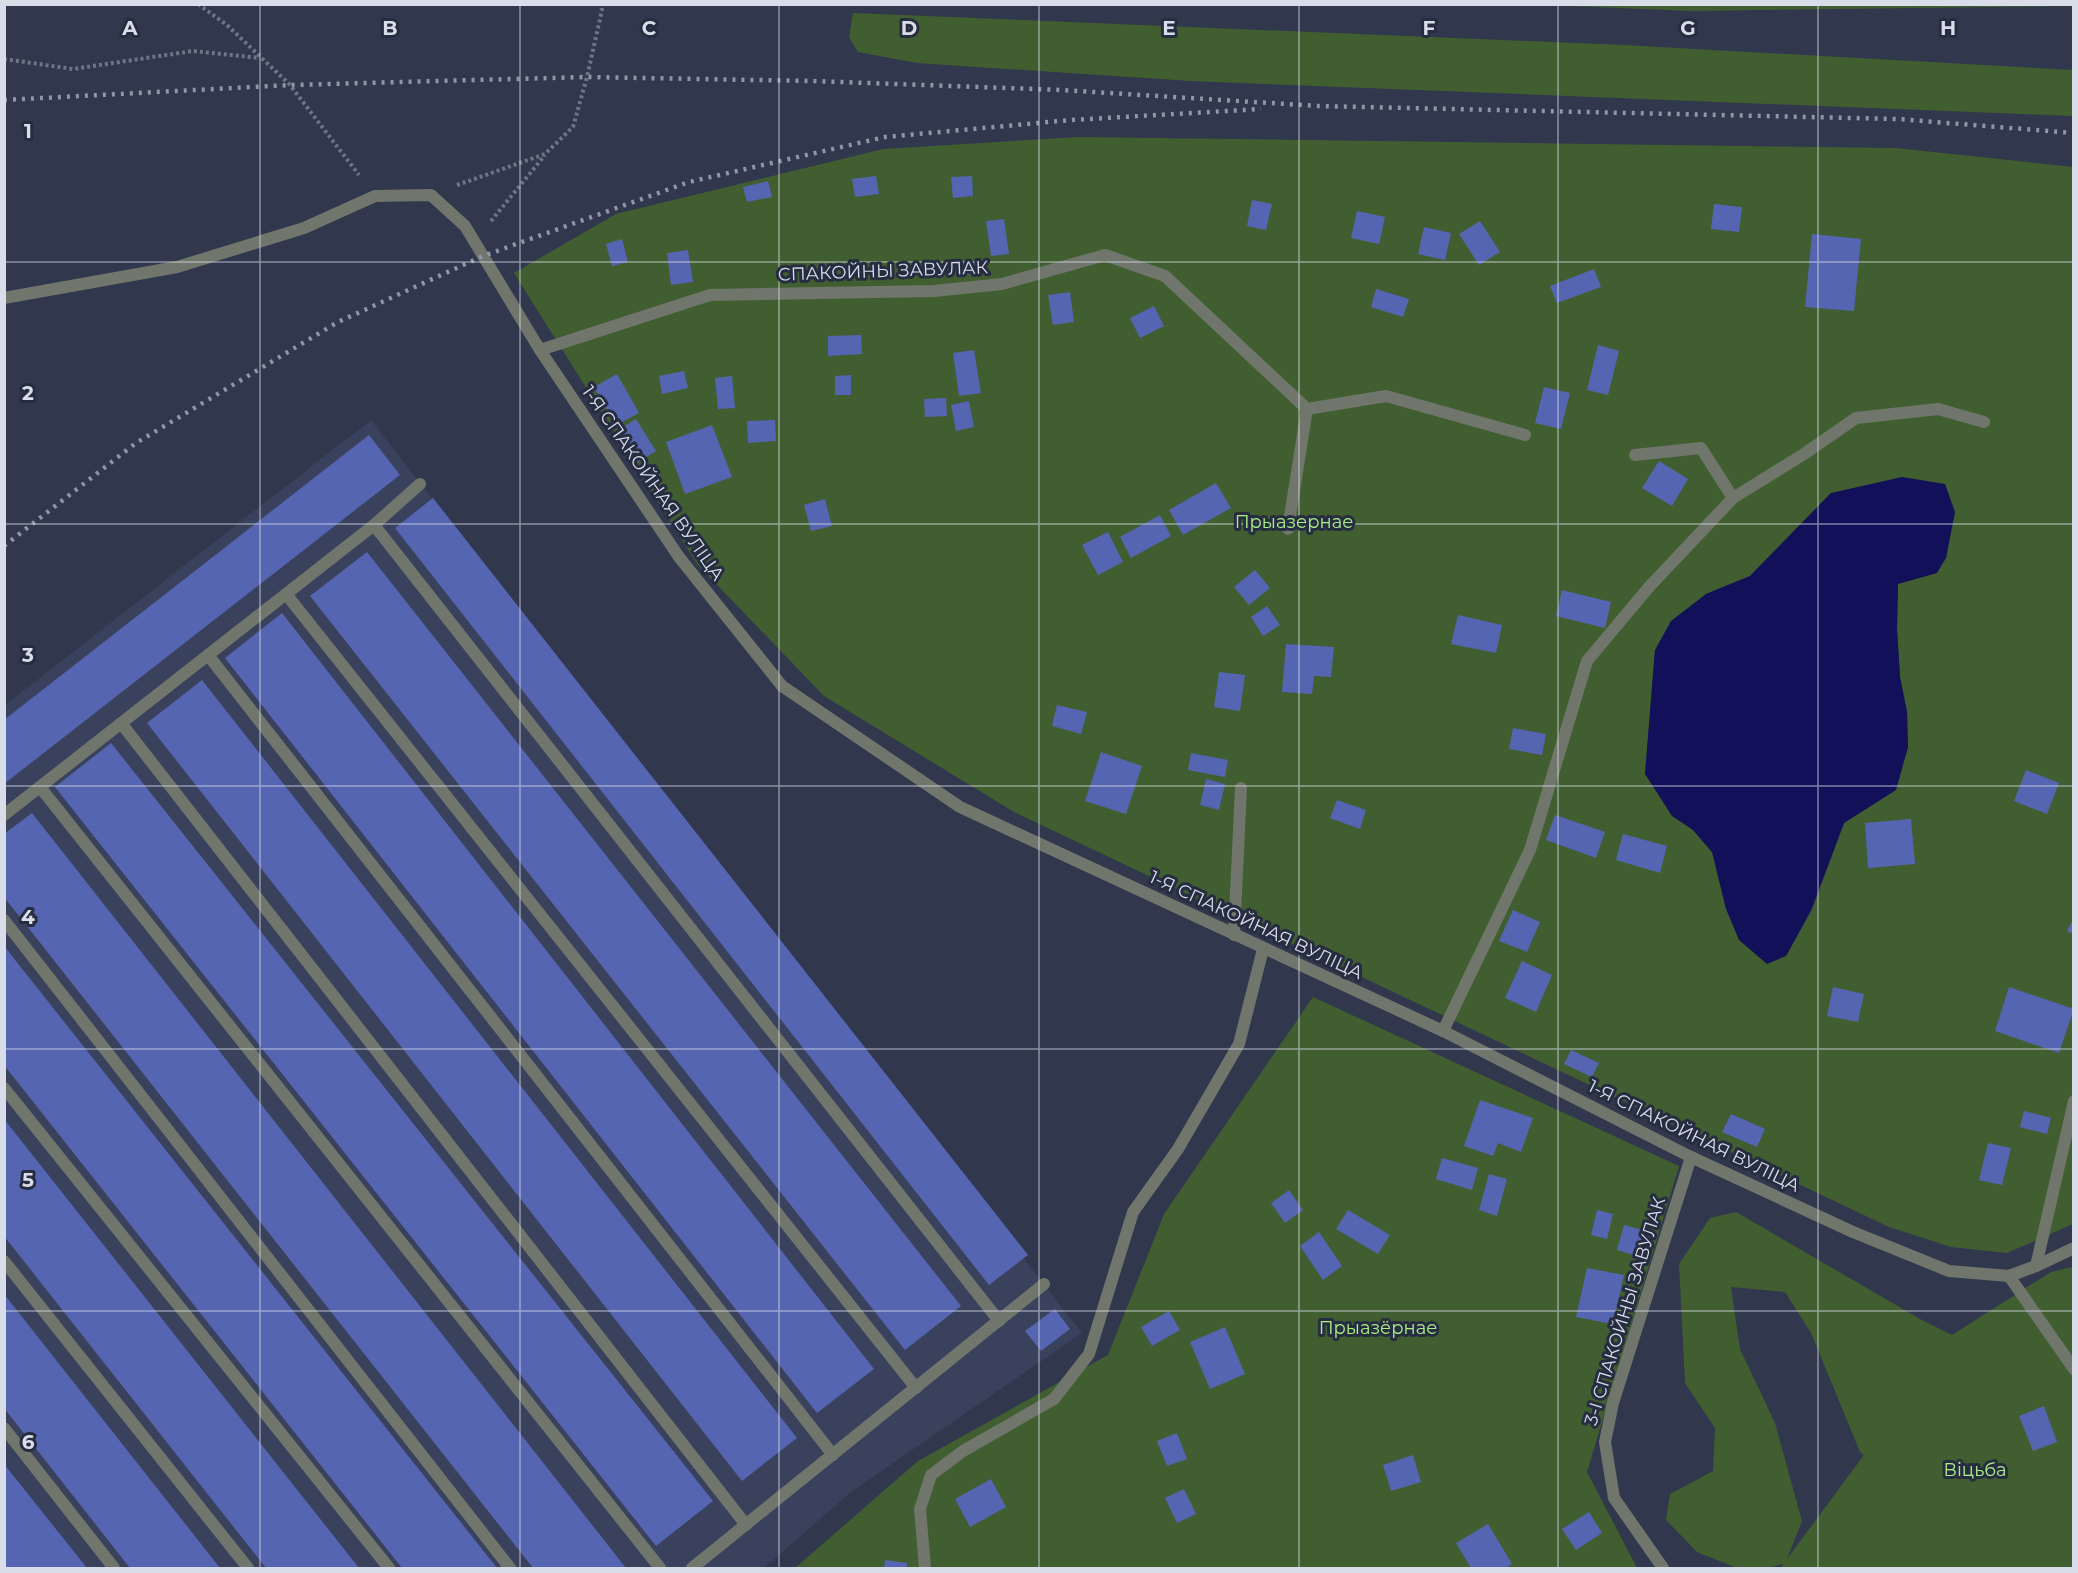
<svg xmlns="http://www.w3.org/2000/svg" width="2078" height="1573" font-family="Montserrat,sans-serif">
<rect width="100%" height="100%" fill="#31374c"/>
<path fill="#3a415c" d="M371,420L1082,1333L851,1492L764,1568H5V705Z"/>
<g fill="#415e31" fill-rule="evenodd">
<path d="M2073,4V6L1691,11L1548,5Z"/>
<path d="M853,13L1624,45L2073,70V116L1190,81L917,63L858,52L849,37Z"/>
<path d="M1078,137L1896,148L2073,167V1224L2007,1253L1951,1247L1889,1227L1014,812L824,696L697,564L514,273L616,214L883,149ZM1831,493L1937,573L1898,583L1897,629L1900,677L1907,712L1908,747L1896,789L1844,823L1812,910L1786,956L1718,872L1712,852L1645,774L1655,650L1706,594L1750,576Z"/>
<path d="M1313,997L1679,1166L1587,1472L1637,1568H795L918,1461L1108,1355L1164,1214Z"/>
<path d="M1736,1212L1920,1319L1952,1335L2051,1272L2073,1267V1568H1781L1783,1564L1767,1568H1737L1697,1552L1666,1520L1670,1494L1713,1471L1715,1428L1685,1383L1679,1264L1710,1218ZM1731,1287L1785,1292L1811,1333L1860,1452L1864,1455L1787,1559L1802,1521L1775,1423L1740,1349Z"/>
</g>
<path fill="#111058" d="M1902,477L1945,484L1955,512L1946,558L1937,573L1898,584L1897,629L1900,677L1907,712L1908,747L1896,790L1844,823L1811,910L1786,956L1767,964L1739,940L1726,909L1712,852L1693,830L1672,816L1645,774L1655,650L1671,621L1706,594L1750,576L1831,493Z"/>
<g fill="#5565b2">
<path d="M876,176L879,194L855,197L852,179Z"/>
<path d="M972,176L973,196L953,198L951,177Z"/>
<path d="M768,181L772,197L747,202L743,187Z"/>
<path d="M1252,200L1272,204L1266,230L1247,226Z"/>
<path d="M1714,204L1742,207L1739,232L1711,229Z"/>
<path d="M1357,211L1385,217L1379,244L1351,238Z"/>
<path d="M1004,219L1009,254L991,256L986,221Z"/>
<path d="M1480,221L1500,252L1479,265L1459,234Z"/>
<path d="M1424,227L1451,233L1445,260L1418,254Z"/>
<path d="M1812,234L1861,239L1854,311L1805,307Z"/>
<path d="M622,239L628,262L612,266L606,244Z"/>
<path d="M688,250L693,282L671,285L667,253Z"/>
<path d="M977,261L979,273L961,276L959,263Z"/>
<path d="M1594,269L1601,287L1557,303L1550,286Z"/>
<path d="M1376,289L1409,299L1403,317L1371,307Z"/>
<path d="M1070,292L1074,322L1053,325L1048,295Z"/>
<path d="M1154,306L1164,326L1140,338L1130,318Z"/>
<path d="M861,335L862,354L828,356V336Z"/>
<path d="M1598,345L1619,351L1608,395L1587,390Z"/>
<path d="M974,350L981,393L959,396L953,353Z"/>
<path d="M684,371L688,388L662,394L659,376Z"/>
<path d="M617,374L639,413L615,426L594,387Z"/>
<path d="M851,375V395H835V376Z"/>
<path d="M732,376L735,408L718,409L715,378Z"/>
<path d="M1544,387L1570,393L1561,429L1535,423Z"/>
<path d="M946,398L947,416L925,417L924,399Z"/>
<path d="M969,401L974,427L956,431L951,405Z"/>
<path d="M636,419L656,451L638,462L618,430Z"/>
<path d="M775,420L776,441L748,443L747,421Z"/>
<path d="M712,425L732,477L685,494L666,442Z"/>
<path d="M369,435L400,475L4,784V720Z"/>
<path d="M1659,461L1688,479L1672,506L1642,488Z"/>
<path d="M1216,483L1231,508L1183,535L1169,510Z"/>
<path d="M433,498L1028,1255L989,1285L395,528Z"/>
<path d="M825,499L832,526L811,531L804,505Z"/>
<path d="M1160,515L1171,536L1131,558L1120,537Z"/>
<path d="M1108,532L1123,562L1098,575L1082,545Z"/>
<path d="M367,552L961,1306L905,1350L310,596Z"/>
<path d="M1255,570L1270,588L1249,605L1234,587Z"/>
<path d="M1562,590L1611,602L1605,628L1556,616Z"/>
<path d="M1267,606L1280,625L1263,636L1251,617Z"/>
<path d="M282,613L874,1369L817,1413L225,658Z"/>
<path d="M1458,615L1502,625L1496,653L1451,644Z"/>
<path d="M1286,644L1334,647L1331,677L1314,676L1312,694L1282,692Z"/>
<path d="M1219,672L1245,675L1240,711L1214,707Z"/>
<path d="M202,680L797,1438L742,1481L147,723Z"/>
<path d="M1057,705L1087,712L1081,734L1052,726Z"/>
<path d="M1513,728L1546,734L1542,755L1509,749Z"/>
<path d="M111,743L713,1501L656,1546L55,787Z"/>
<path d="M1101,752L1142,766L1126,814L1085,801Z"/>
<path d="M1191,753L1228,760L1225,777L1188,770Z"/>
<path d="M2026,770L2059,783L2047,814L2014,801Z"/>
<path d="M1206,779L1225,784L1219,810L1200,805Z"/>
<path d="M1337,800L1366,810L1360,829L1330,818Z"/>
<path d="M32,813L626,1568H533L4,897V834Z"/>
<path d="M1555,815L1605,832L1596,858L1546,840Z"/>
<path d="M1911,819L1915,864L1868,868L1865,823Z"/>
<path d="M1623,834L1667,846L1660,873L1616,860Z"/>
<path d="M1513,910L1540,922L1527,952L1499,941Z"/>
<path d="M2074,917V934L2067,931Z"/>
<path d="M4,946L497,1568H402L4,1065Z"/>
<path d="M1522,961L1552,975L1536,1012L1505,998Z"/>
<path d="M1833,987L1864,994L1858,1022L1827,1016Z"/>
<path d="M2009,987L2074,1009L2059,1053L1995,1031Z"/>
<path d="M1571,1050L1599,1063L1592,1077L1564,1064Z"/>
<path d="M1480,1100L1533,1118L1521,1152L1498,1143L1493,1156L1464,1146Z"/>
<path d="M2024,1111L2051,1118L2047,1134L2020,1127Z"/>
<path d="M1731,1114L1765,1129L1757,1147L1722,1132Z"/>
<path d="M4,1119L359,1568H266L4,1236Z"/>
<path d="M1988,1143L2011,1148L2002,1185L1979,1180Z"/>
<path d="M1442,1158L1478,1168L1472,1190L1436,1179Z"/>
<path d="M1489,1174L1507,1179L1497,1216L1479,1210Z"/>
<path d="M1289,1190L1303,1210L1285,1223L1271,1203Z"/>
<path d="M1348,1210L1390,1235L1378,1254L1336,1229Z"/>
<path d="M1597,1210L1613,1214L1607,1239L1591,1235Z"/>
<path d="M1624,1225L1643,1230L1637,1256L1617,1250Z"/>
<path d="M1319,1232L1342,1266L1323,1280L1300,1246Z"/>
<path d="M1587,1268L1624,1275L1613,1324L1576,1317Z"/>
<path d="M4,1294L220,1568H130L4,1408Z"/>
<path d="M1055,1309L1070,1329L1041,1351L1025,1331Z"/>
<path d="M1169,1311L1180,1330L1152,1346L1141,1327Z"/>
<path d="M1225,1327L1245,1374L1210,1389L1190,1342Z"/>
<path d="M2044,1406L2057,1442L2033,1451L2019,1416Z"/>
<path d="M1177,1433L1187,1459L1167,1466L1157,1441Z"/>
<path d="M1413,1455L1421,1482L1391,1491L1383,1465Z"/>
<path d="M4,1464L87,1568H4Z"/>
<path d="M991,1479L1006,1507L970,1527L955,1499Z"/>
<path d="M1184,1489L1196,1514L1177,1523L1165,1498Z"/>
<path d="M1589,1512L1602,1533L1576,1550L1562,1529Z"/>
<path d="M1488,1524L1512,1564L1505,1568H1471L1456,1543Z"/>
<path d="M885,1560L907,1563V1568H884Z"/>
</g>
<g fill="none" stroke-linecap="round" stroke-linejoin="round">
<g stroke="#6f7486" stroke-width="4" stroke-dasharray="3 3" stroke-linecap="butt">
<path d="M198,4L227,25L290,85L359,175"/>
<path d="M4,59L73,69L193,51L260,58"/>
<path d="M457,185L545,154L573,127L587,77L602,10L601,4"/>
<path d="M491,221L545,155"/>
</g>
<g stroke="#70766c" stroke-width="12">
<path d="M540,350L710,295L934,291L1002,284L1105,255L1165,276L1307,409L1288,529"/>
<path d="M1307,409L1386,396L1525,435"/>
<path d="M1635,455L1701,448L1733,498"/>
<path d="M374,525L999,1321"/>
<path d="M286,594L916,1388"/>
<path d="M208,655L833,1455"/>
<path d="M121,723L746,1525"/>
<path d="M40,787L660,1568"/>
<path d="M4,815L374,525L420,484"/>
<path d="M4,920L510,1568"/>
<path d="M1234,935L1241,788"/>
<path d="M1443,1031L1530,850L1587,661L1649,587L1733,498L1804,454L1856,418L1938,409L1984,422"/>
<path d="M4,1088L389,1568"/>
<path d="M4,1261L248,1568"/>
<path d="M2036,1266L2074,1101"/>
<path d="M2009,1276L2074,1369"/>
<path d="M4,1428L114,1568"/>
<path d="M692,1568L1044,1284"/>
<path d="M925,1568L920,1509L931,1475L963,1451L1054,1399L1089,1354L1133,1212L1178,1149L1239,1044L1263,949"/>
<path d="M1663,1568L1614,1498L1605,1442L1613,1403L1691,1157"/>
</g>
<path stroke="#70766c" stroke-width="12" d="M4,298L177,267L304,228L375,196L431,195L465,226L540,350L679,557L782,686L960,807L1443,1031L1691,1157L1853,1232L1949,1271L2009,1276L2036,1266L2074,1248"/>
<g stroke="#9196a6" stroke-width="4.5" stroke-dasharray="3 6" stroke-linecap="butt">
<path d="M4,100L290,85L587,77L813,81L1062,90L1318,106L1897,119L2074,133"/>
<path d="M4,546L136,443L338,322L483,256L689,182L885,137L1071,120L1261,109"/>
</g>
</g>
<path fill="none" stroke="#d9ddea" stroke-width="1.5" stroke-opacity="0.55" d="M260,4V1568M520,4V1568M779,4V1568M1039,4V1568M1299,4V1568M1558,4V1568M1818,4V1568M4,262H2074M4,524H2074M4,786H2074M4,1049H2074M4,1311H2074"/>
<g text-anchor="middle" stroke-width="6" stroke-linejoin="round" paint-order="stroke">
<g font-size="18" fill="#d9ddea" stroke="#272d41">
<text transform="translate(883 271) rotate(-2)" y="6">СПАКОЙНЫ ЗАВУЛАК</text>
<text transform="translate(653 483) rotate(55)" y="6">1-Я СПАКОЙНАЯ ВУЛІЦА</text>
<text transform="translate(1256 925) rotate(25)" y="6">1-Я СПАКОЙНАЯ ВУЛІЦА</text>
<text transform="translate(1694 1136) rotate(26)" y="6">1-Я СПАКОЙНАЯ ВУЛІЦА</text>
<text transform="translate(1625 1311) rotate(-73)" y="6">3-І СПАКОЙНЫ ЗАВУЛАК</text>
</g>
<g font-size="18" fill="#acee84" stroke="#272d41">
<text x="1294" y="528">Прыазернае</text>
<text x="1378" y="1334">Прыазёрнае</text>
<text x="1975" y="1476">Віцьба</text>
</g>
</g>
<g font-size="20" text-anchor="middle" font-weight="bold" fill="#d9ddea" stroke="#272d41" stroke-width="6" stroke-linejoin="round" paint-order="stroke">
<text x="130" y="35">A</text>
<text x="390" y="35">B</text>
<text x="649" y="35">C</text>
<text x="909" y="35">D</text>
<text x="1169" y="35">E</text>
<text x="1429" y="35">F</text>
<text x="1688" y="35">G</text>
<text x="1948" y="35">H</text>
<text x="28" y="138">1</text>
<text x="28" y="400">2</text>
<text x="28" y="662">3</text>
<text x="28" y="924">4</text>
<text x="28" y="1187">5</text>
<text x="28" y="1449">6</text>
</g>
<rect width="2078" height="1573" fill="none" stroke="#d9ddea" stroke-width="12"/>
</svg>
